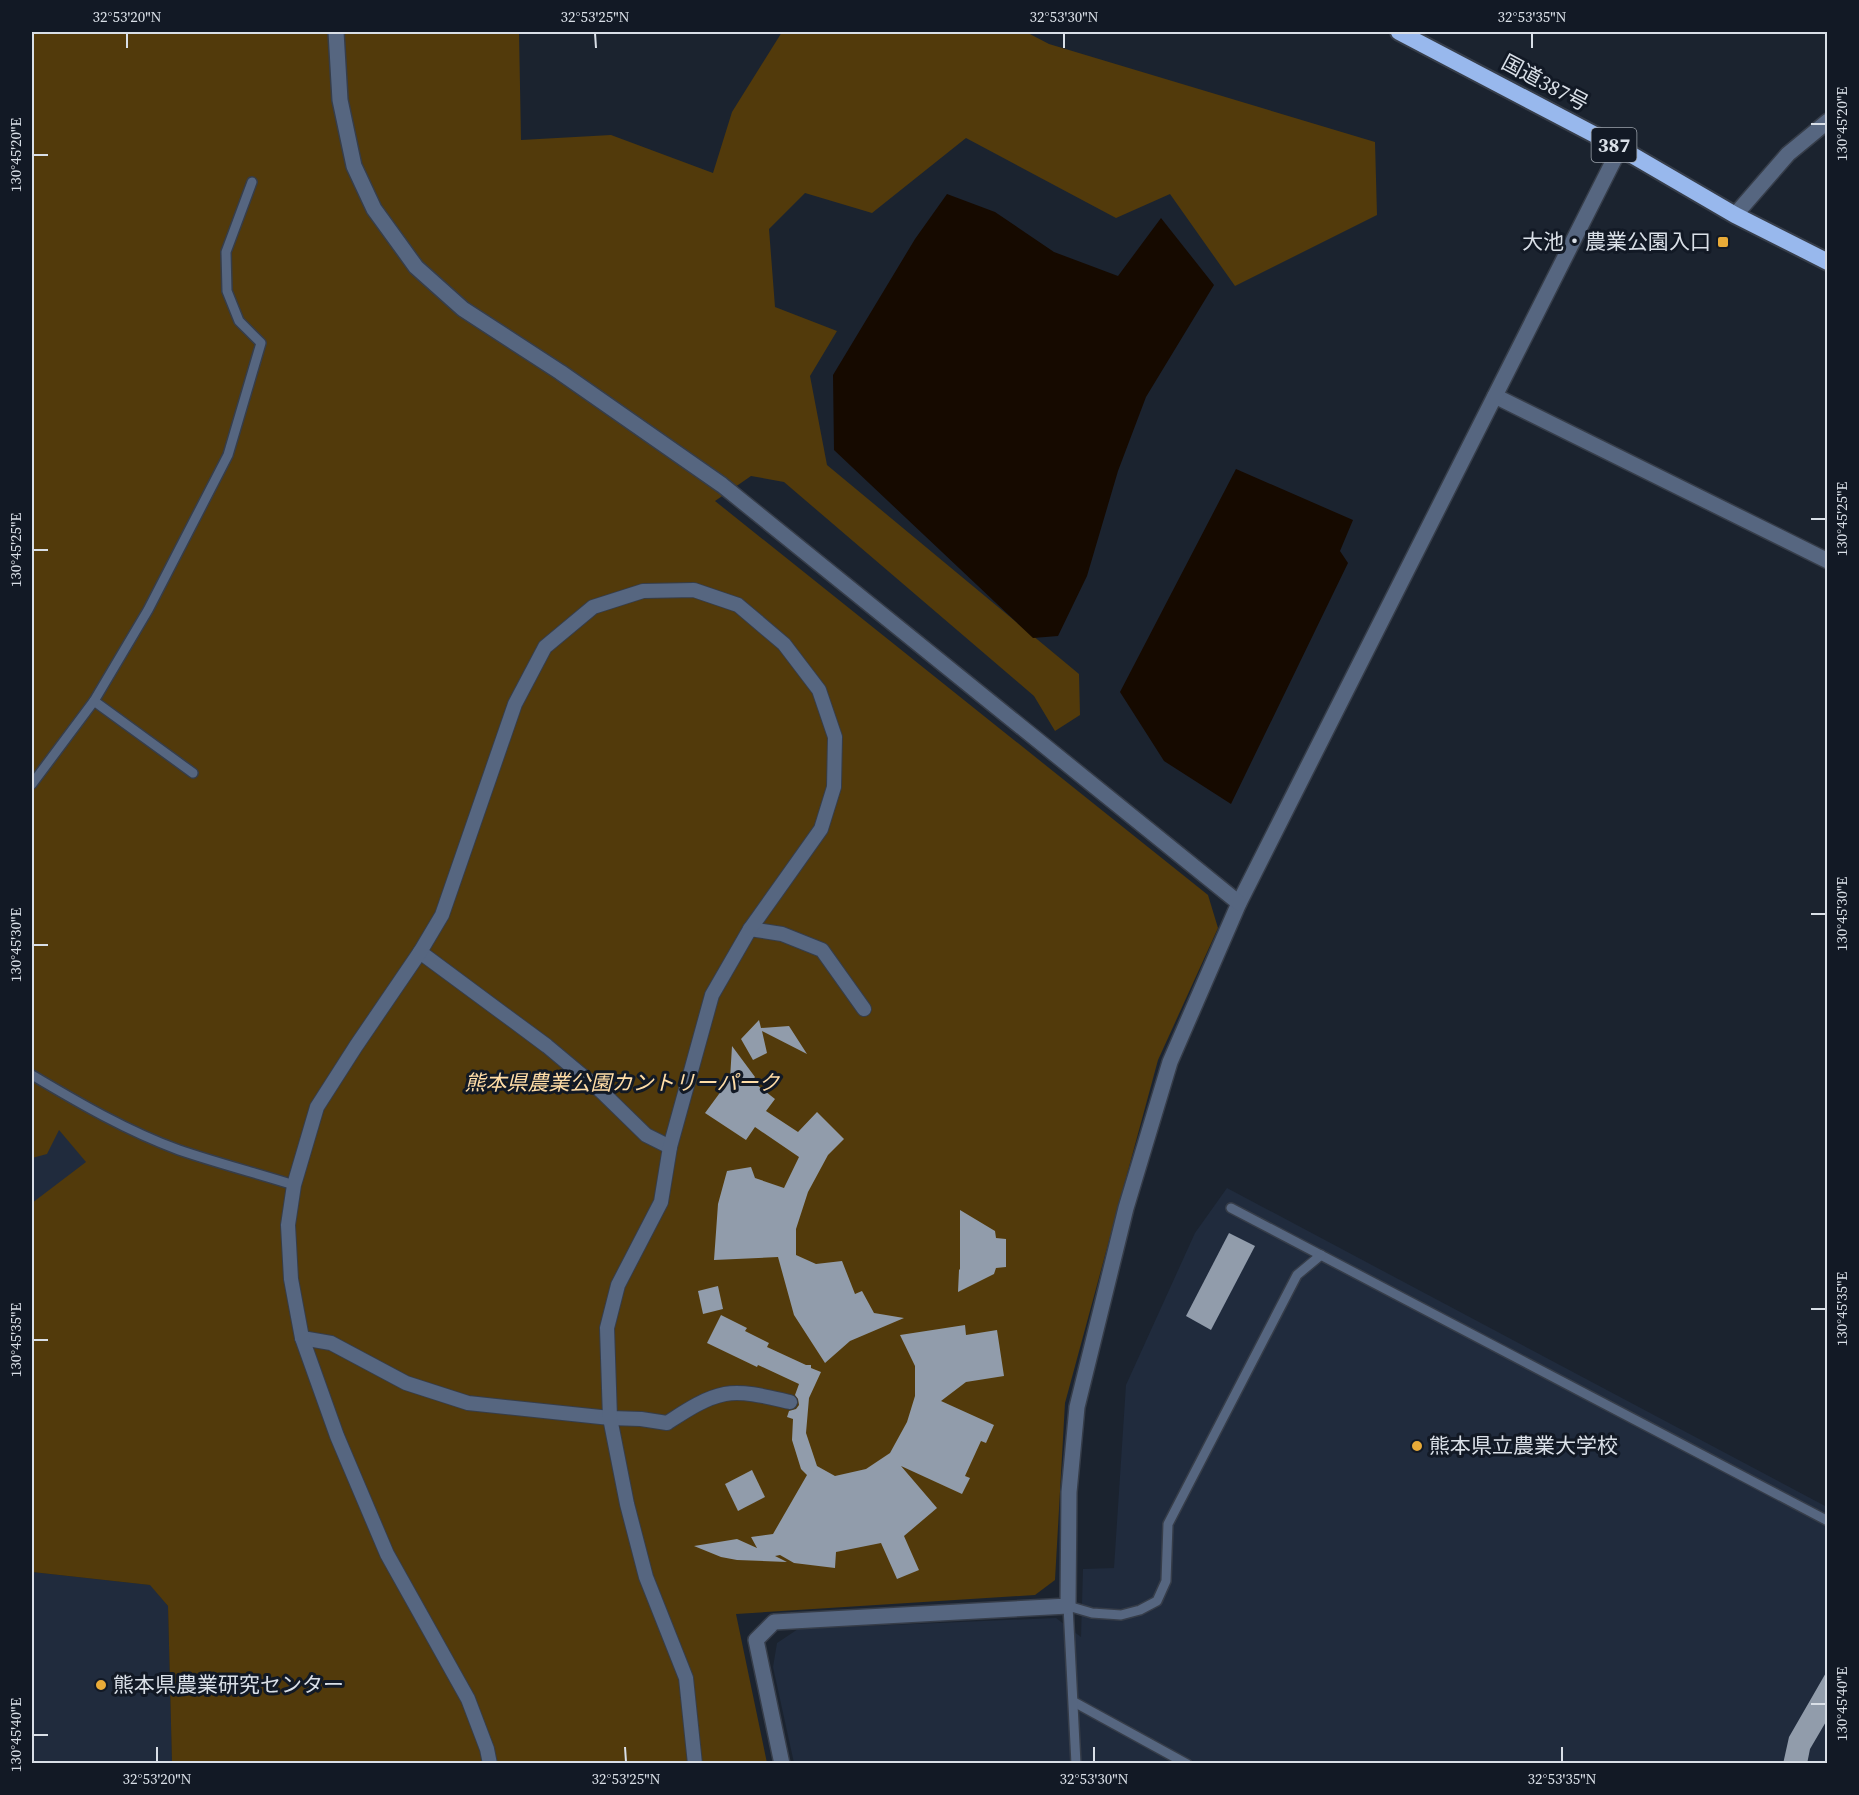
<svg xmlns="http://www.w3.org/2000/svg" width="1859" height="1795" font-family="'Source Serif 4','Noto Sans JP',serif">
<rect width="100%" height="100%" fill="#1b232f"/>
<g fill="#202b3d">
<path d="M32,1098L128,1210L32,1248Z"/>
<path d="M1227,1188L1827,1507V1763H794L773,1667L777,1643L798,1629L1056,1618L1081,1637L1083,1569L1114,1568L1126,1385L1195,1233Z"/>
<path d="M32,1572L151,1585L168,1606L172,1763L32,1764Z"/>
</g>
<path fill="#523a0b" d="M32,32H519L521,140L611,135L713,173L732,112L782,32H1026L1049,44L1375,142L1377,215L1235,286L1170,194L1116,218L966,138L872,213L805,193L769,229L775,307L837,331L810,376L827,465L1079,674L1080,715L1055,731L1034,696L784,482L751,476L715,501L1208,895L1218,928L1158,1060L1065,1403L1055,1580L1035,1595L736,1614L767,1763H172L168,1606L150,1585L32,1572V1203L86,1162L59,1130L47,1154L32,1158Z"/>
<g fill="#160a00">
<path d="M947,194L995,212L1054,252L1118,276L1161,218L1214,285L1146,397L1118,471L1087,576L1058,636L1033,638L834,450L833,375L915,239Z"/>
<path d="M1236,469L1353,520L1340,551L1348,563L1231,804L1164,761L1120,692Z"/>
</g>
<g fill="#919cab">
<path d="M759,1020L761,1028L789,1026L807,1054L762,1031L767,1053L753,1060L741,1039Z"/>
<path d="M732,1046L755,1077L752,1081L775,1099L766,1111L798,1132L817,1112L844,1139L828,1155L808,1192L796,1229V1255L816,1264L842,1261L855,1294L862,1291L874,1313L904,1318L850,1341L825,1363L794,1315L778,1257L714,1260L718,1204L727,1171L751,1167L755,1178L784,1188L799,1157L755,1127L746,1140L705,1113L730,1079Z"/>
<path d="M960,1210L995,1231L996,1238L1006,1239V1267L996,1268L994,1274L958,1292L959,1270L960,1269Z"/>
<path d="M1229,1233L1255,1246L1211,1330L1186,1316Z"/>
<path d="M718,1286L723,1309L703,1314L698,1291Z"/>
<path d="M721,1315L747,1328L745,1331L769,1343L767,1347L806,1365H811V1368L821,1372L809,1398L806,1433L817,1466L835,1476L866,1469L890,1453L907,1422L915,1396V1366L900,1335L965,1325L966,1335L997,1330L1004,1376L966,1382L941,1401L994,1425L986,1443L981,1441L965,1476L970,1478L962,1494L901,1466L937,1508L904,1536L919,1570L897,1579L881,1543L836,1552L835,1568L794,1563L780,1555L775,1556L787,1562L737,1560L721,1557L694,1546L737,1539L757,1548L751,1537L773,1534L807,1475L801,1469L792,1440L793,1419L787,1417L789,1411L796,1409L799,1405L798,1399L795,1395L799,1384L758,1365L757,1367L707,1343Z"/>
<path d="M752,1470L765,1497L738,1511L725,1484Z"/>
<path d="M1827,1671V1720L1810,1749L1807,1764H1783L1789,1737Z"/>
</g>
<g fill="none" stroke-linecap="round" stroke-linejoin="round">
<g stroke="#363d49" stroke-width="12">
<g id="service">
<path d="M94,701L193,773"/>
<path d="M32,784L94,701L148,610L228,455L261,343L239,321L227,291L226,252L252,182"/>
<path d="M32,1075C79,1103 127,1131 179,1150C217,1163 256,1173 294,1185"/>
<path d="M1231,1208L1828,1521"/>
<path d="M1074,1702L1187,1764"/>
<path d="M1076,1764L1068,1606L1092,1613L1121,1615L1140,1610L1157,1601L1166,1581L1168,1524L1297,1275L1321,1255"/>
</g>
</g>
<g stroke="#363d49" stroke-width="16">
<g id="pedestrian">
<path d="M750,929L782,934L822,950L864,1009"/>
<path d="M420,952L547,1046L602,1092L646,1135L670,1147"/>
<path d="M302,1338L331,1343L406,1383L468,1403L610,1418L641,1419L667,1423C684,1412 704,1398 725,1394C744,1390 772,1398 790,1402"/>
<path d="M490,1764L487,1749L468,1699L387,1554L337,1436L302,1338L291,1279L288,1225L294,1185L317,1107L356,1046L420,952L442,915L515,704L545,647L593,607L643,591L694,590L738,605L784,644L819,690L835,737L834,787L821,829L750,929L712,995L670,1147L661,1202L618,1285L607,1328L610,1418L627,1504L646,1577L686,1678L695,1764"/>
</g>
</g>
<g stroke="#363d49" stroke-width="18">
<g id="minor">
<path d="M1735,215L1788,154L1828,121"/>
<path d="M1495,396L1828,561"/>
<path d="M782,1764L756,1640L774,1622L1068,1606L1069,1492L1077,1407L1126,1208L1170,1062L1239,903L1620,148"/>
</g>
</g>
<g stroke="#363d49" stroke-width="18">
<path id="tertiary" d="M336,32L340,100L354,166L374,209L416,267L463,309L560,372L722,485L1239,903"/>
</g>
<g stroke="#363d49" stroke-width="20">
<path id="trunk" d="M1399,32L1620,148L1735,215L1828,262"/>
</g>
<use href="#service" stroke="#566680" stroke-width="9"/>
<use href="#pedestrian" stroke="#566680" stroke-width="14"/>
<use href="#minor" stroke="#566680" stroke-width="15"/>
<use href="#tertiary" stroke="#566680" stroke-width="15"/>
<use href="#trunk" stroke="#98b8ed" stroke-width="16"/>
</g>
<path fill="none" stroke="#d9dfe7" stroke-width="2" d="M127,33V48M595,33L596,48M1064,33V48M1532,33V48M1811,124H1826M33,155H48M1811,519H1826M33,550H48M1811,914H1826M33,945H48M1811,1309H1826M33,1340H48M1811,1704H1826M33,1735H48M157,1747V1762M625,1747L626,1762M1094,1747V1762M1562,1747V1762"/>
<g fill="#e9ab38" stroke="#121925" stroke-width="2">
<rect x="1717" y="236" width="12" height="12" rx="3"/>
<circle cx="1417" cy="1446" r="6"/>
<circle cx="101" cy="1685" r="6"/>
</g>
<g text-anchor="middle" stroke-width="6" stroke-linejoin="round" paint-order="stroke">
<rect fill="#121925" stroke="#9da4ad" stroke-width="1.5" x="1591.5" y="128" width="45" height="34" rx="4.5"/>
<g font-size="20" font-weight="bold" fill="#d9dfe7">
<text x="1614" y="152">387</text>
</g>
<g font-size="21" fill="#d9dfe7" stroke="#121925">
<text transform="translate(1545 83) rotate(28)" y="7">国道387号</text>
</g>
<g font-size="21" fill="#d9dfe7" stroke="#121925" text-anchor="start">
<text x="1711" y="249" text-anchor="end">大池・農業公園入口</text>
<text x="1429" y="1453">熊本県立農業大学校</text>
<text x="113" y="1692">熊本県農業研究センター</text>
</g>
<g font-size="21" font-style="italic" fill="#ffdda7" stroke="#121925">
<text x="622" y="1090">熊本県農業公園カントリーパーク</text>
</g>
</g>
<rect width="1859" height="1795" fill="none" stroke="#121925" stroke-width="66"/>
<rect x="33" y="33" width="1793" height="1729" fill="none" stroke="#d9dfe7" stroke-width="2"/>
<g font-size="15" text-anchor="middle" fill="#d9dfe7">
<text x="127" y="22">32°53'20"N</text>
<text x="595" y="22">32°53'25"N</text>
<text x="1064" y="22">32°53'30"N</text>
<text x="1532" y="22">32°53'35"N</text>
<text transform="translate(1842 124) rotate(-90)" y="5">130°45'20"E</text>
<text transform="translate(16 155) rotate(-90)" y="5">130°45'20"E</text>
<text transform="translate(1842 519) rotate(-90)" y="5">130°45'25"E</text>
<text transform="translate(16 550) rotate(-90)" y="5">130°45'25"E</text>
<text transform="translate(1842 914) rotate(-90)" y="5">130°45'30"E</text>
<text transform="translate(16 945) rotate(-90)" y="5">130°45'30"E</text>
<text transform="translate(1842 1309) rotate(-90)" y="5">130°45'35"E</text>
<text transform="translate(16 1340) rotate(-90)" y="5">130°45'35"E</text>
<text transform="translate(1842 1704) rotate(-90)" y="5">130°45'40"E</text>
<text transform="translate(16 1735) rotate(-90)" y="5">130°45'40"E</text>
<text x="157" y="1784">32°53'20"N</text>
<text x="626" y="1784">32°53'25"N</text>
<text x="1094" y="1784">32°53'30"N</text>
<text x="1562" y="1784">32°53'35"N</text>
</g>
</svg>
